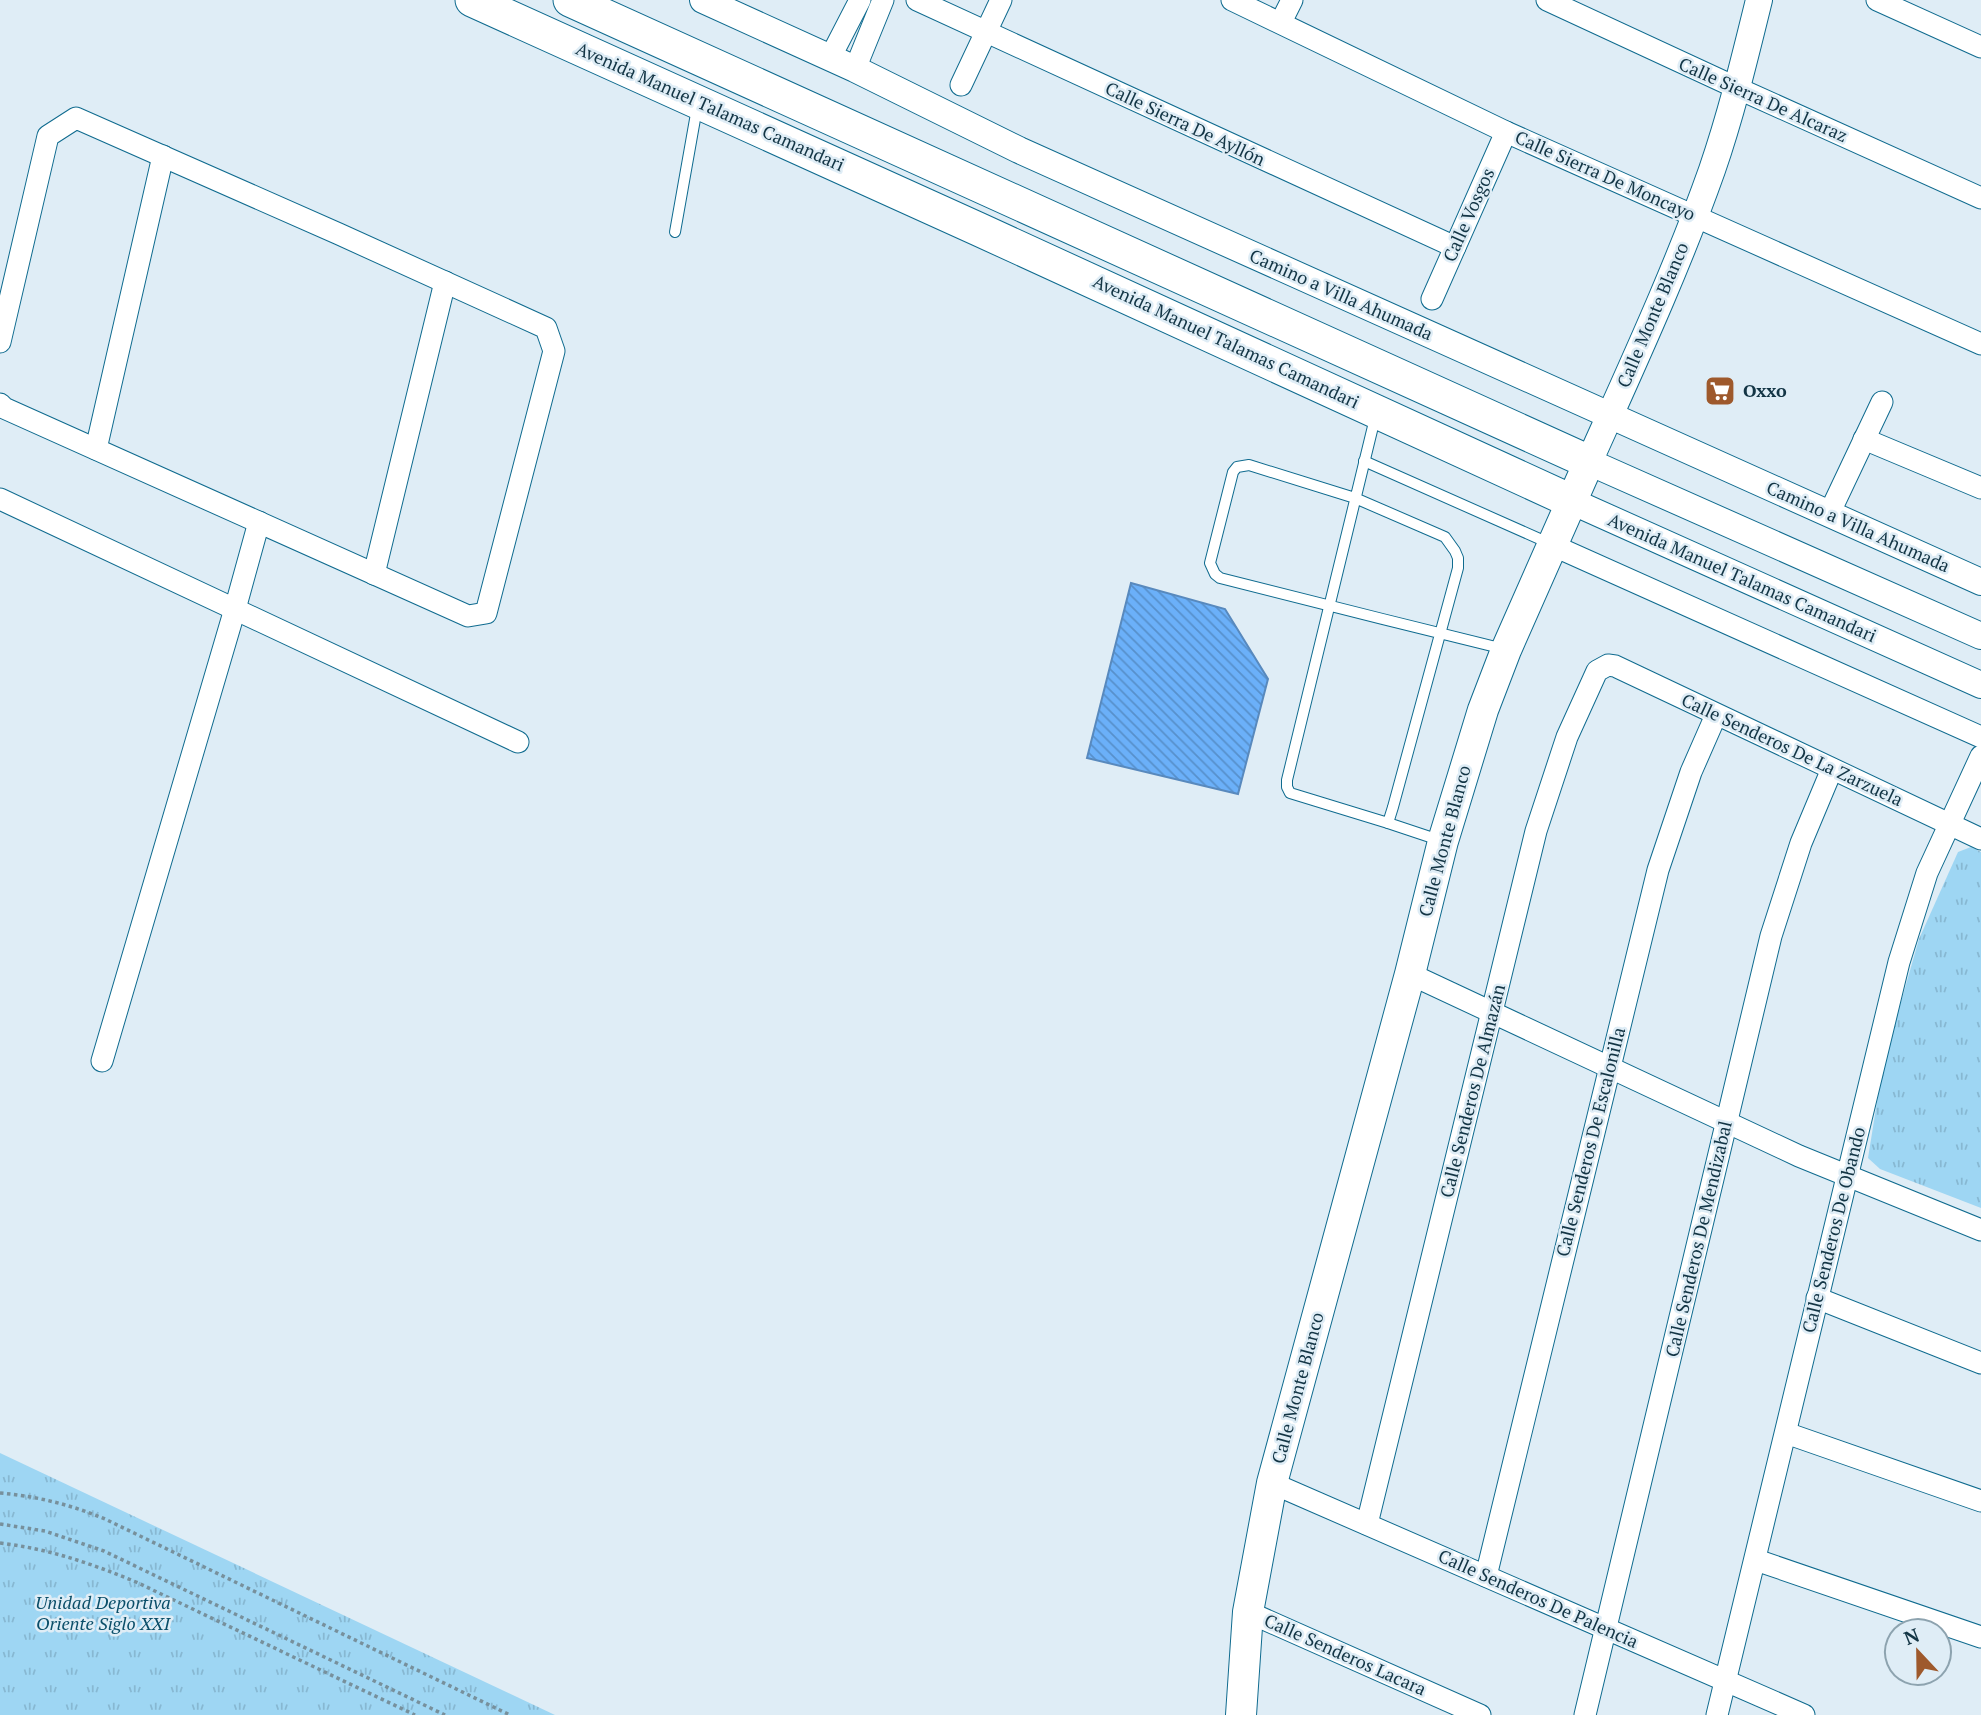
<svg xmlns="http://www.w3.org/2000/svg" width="1981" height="1715" font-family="'PT Serif',serif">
<defs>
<pattern id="park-tufts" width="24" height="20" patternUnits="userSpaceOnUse" patternTransform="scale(1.75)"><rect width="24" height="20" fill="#9ed6f3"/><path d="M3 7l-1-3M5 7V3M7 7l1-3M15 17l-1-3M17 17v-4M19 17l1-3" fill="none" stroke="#87b8d2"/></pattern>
<pattern id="building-back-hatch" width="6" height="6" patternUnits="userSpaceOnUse" patternTransform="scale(1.75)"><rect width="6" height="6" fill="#6bb0f9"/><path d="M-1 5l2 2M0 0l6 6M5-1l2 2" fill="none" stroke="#5790cb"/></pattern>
</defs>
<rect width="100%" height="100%" fill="#dfedf6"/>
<g fill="url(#park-tufts)">
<path d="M1971,847L1981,852V1208L1880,1169L1868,1158L1883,1065L1919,939L1958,852Z"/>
<path d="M0,1453L555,1715H0Z"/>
</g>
<path fill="url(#building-back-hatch)" stroke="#5889bd" stroke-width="2" d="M1131,583L1225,609L1268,679L1238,794L1087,758Z"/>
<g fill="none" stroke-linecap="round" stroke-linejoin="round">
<g stroke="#0f6b8f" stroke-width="12">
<g id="service">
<path d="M675,232L697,108"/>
<path d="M1376,414C1346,536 1316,658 1287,780V787L1290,793L1388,823L1393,807L1458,568V558L1455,551L1445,537L1355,498L1249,465L1237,467L1233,472L1210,563L1215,574L1220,578C1315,602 1409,626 1504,649"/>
<path d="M1364,461L1551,544"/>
<path d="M1388,823L1442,841"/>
</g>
</g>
<g stroke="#0f6b8f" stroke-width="23">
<g id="minor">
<path d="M917,0L1455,247"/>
<path d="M1232,0L1506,132L1981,344"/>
<path d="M1547,0L1737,88L1981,198"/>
<path d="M1877,0L1981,47"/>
<path d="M1281,22L1292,0"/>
<path d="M830,58L860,0"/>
<path d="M855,69L883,0"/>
<path d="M961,85L1001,0"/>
<path d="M1432,299L1506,132"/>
<path d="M0,342L48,136L76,118L339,234L546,328L554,351L486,613L468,616L4,408L0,404"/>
<path d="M1864,439L1981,488"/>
<path d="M96,449L163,156"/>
<path d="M0,499L518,742"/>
<path d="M1829,514L1882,402"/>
<path d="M1552,545L1981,737"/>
<path d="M374,574L445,282"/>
<path d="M1410,974L1799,1156L1981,1230"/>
<path d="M102,1061L235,609L259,522"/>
<path d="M1817,1298L1981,1363"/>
<path d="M1786,1433L1981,1501"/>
<path d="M1272,1483L1804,1715"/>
<path d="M1367,1524L1536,831L1567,737L1597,671L1608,665L1615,666L1981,839"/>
<path d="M1756,1560L1981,1637"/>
<path d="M1486,1576L1658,870L1691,772L1716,715"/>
<path d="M1248,1612L1480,1715"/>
<path d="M1585,1715L1771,936L1801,843L1832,769"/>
<path d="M1717,1715L1899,962L1927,873L1981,756"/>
</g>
</g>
<g stroke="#0f6b8f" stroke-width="28">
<g id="tertiary">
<path d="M703,0L855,69L1019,150L1981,582"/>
<path d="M1759,0C1745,57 1731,115 1712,170C1677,269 1632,366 1589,462L1981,636"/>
<path d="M1571,501L1981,685"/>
</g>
</g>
<g stroke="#0f6b8f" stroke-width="32">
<path id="secondary" d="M1241,1715L1248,1612L1272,1483L1410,974L1443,841L1483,710L1506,650L1589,462"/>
</g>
<g stroke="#0f6b8f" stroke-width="35">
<g id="primary">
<path d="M472,0L978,229L1571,501"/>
<path d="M570,0L1589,462"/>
</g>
</g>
<g stroke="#77909c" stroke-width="3.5" stroke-dasharray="3.5 3.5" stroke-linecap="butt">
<path d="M0,1493C36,1496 72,1505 105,1519L510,1715"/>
<path d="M0,1524L45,1531L104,1551L445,1715"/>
<path d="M0,1543C49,1549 90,1563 136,1582L415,1715"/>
</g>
<use href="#service" stroke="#fff" stroke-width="10"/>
<use href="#minor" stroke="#fff" stroke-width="21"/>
<use href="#tertiary" stroke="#fff" stroke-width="26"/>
<use href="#secondary" stroke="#fff" stroke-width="30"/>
<use href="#primary" stroke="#fff" stroke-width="33"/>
</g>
<defs>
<g id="supermarket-square" transform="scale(1.575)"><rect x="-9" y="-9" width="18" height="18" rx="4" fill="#9e592c" stroke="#dfedf6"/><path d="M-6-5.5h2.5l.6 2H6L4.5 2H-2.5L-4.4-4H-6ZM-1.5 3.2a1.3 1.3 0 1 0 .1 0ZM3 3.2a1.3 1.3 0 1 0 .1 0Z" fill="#fff"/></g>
</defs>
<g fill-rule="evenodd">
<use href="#supermarket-square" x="1720" y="391"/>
</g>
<g text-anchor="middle" stroke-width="5" stroke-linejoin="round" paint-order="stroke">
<g font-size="18" fill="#133545" stroke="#dfedf6">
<text transform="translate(1763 100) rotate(24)" y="6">Calle Sierra De Alcaraz</text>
<text transform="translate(710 107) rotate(24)" y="6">Avenida Manuel Talamas Camandari</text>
<text transform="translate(1185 124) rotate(25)" y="6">Calle Sierra De Ayllón</text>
<text transform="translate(1605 176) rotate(24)" y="6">Calle Sierra De Moncayo</text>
<text transform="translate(1469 215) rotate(-66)" y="6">Calle Vosgos</text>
<text transform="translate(1341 295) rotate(24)" y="6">Camino a Villa Ahumada</text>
<text transform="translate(1653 315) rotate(-67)" y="6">Calle Monte Blanco</text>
<text transform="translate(1226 342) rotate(25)" y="6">Avenida Manuel Talamas Camandari</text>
<text transform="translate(1858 527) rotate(24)" y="6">Camino a Villa Ahumada</text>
<text transform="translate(1742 578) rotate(24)" y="6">Avenida Manuel Talamas Camandari</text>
<text transform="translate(1792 750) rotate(25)" y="6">Calle Senderos De La Zarzuela</text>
<text transform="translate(1445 841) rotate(-75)" y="6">Calle Monte Blanco</text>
<text transform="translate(1473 1091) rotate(-76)" y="6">Calle Senderos De Almazán</text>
<text transform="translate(1591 1142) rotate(-76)" y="6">Calle Senderos De Escalonilla</text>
<text transform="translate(1834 1230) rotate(-76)" y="6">Calle Senderos De Obando</text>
<text transform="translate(1699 1239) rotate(-77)" y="6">Calle Senderos De Mendizabal</text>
<text transform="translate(1298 1388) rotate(-75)" y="6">Calle Monte Blanco</text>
<text transform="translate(1538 1599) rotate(24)" y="6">Calle Senderos De Palencia</text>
<text transform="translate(1345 1655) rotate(24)" y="6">Calle Senderos Lacara</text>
</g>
<g font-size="18" font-weight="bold" fill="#133545" stroke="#dfedf6" text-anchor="start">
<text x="1743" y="397">Oxxo</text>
</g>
<g font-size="18" font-style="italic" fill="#0a4e69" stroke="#dfedf6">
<text x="103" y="1609">Unidad Deportiva<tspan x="103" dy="21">Oriente Siglo XXI</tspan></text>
</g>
</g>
<g transform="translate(1918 1652) rotate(338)"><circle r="33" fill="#dfedf6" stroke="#8da3af" stroke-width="2"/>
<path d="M0-5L12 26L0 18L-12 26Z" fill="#9e592c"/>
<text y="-10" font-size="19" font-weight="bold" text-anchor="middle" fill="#133545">N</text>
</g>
</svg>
